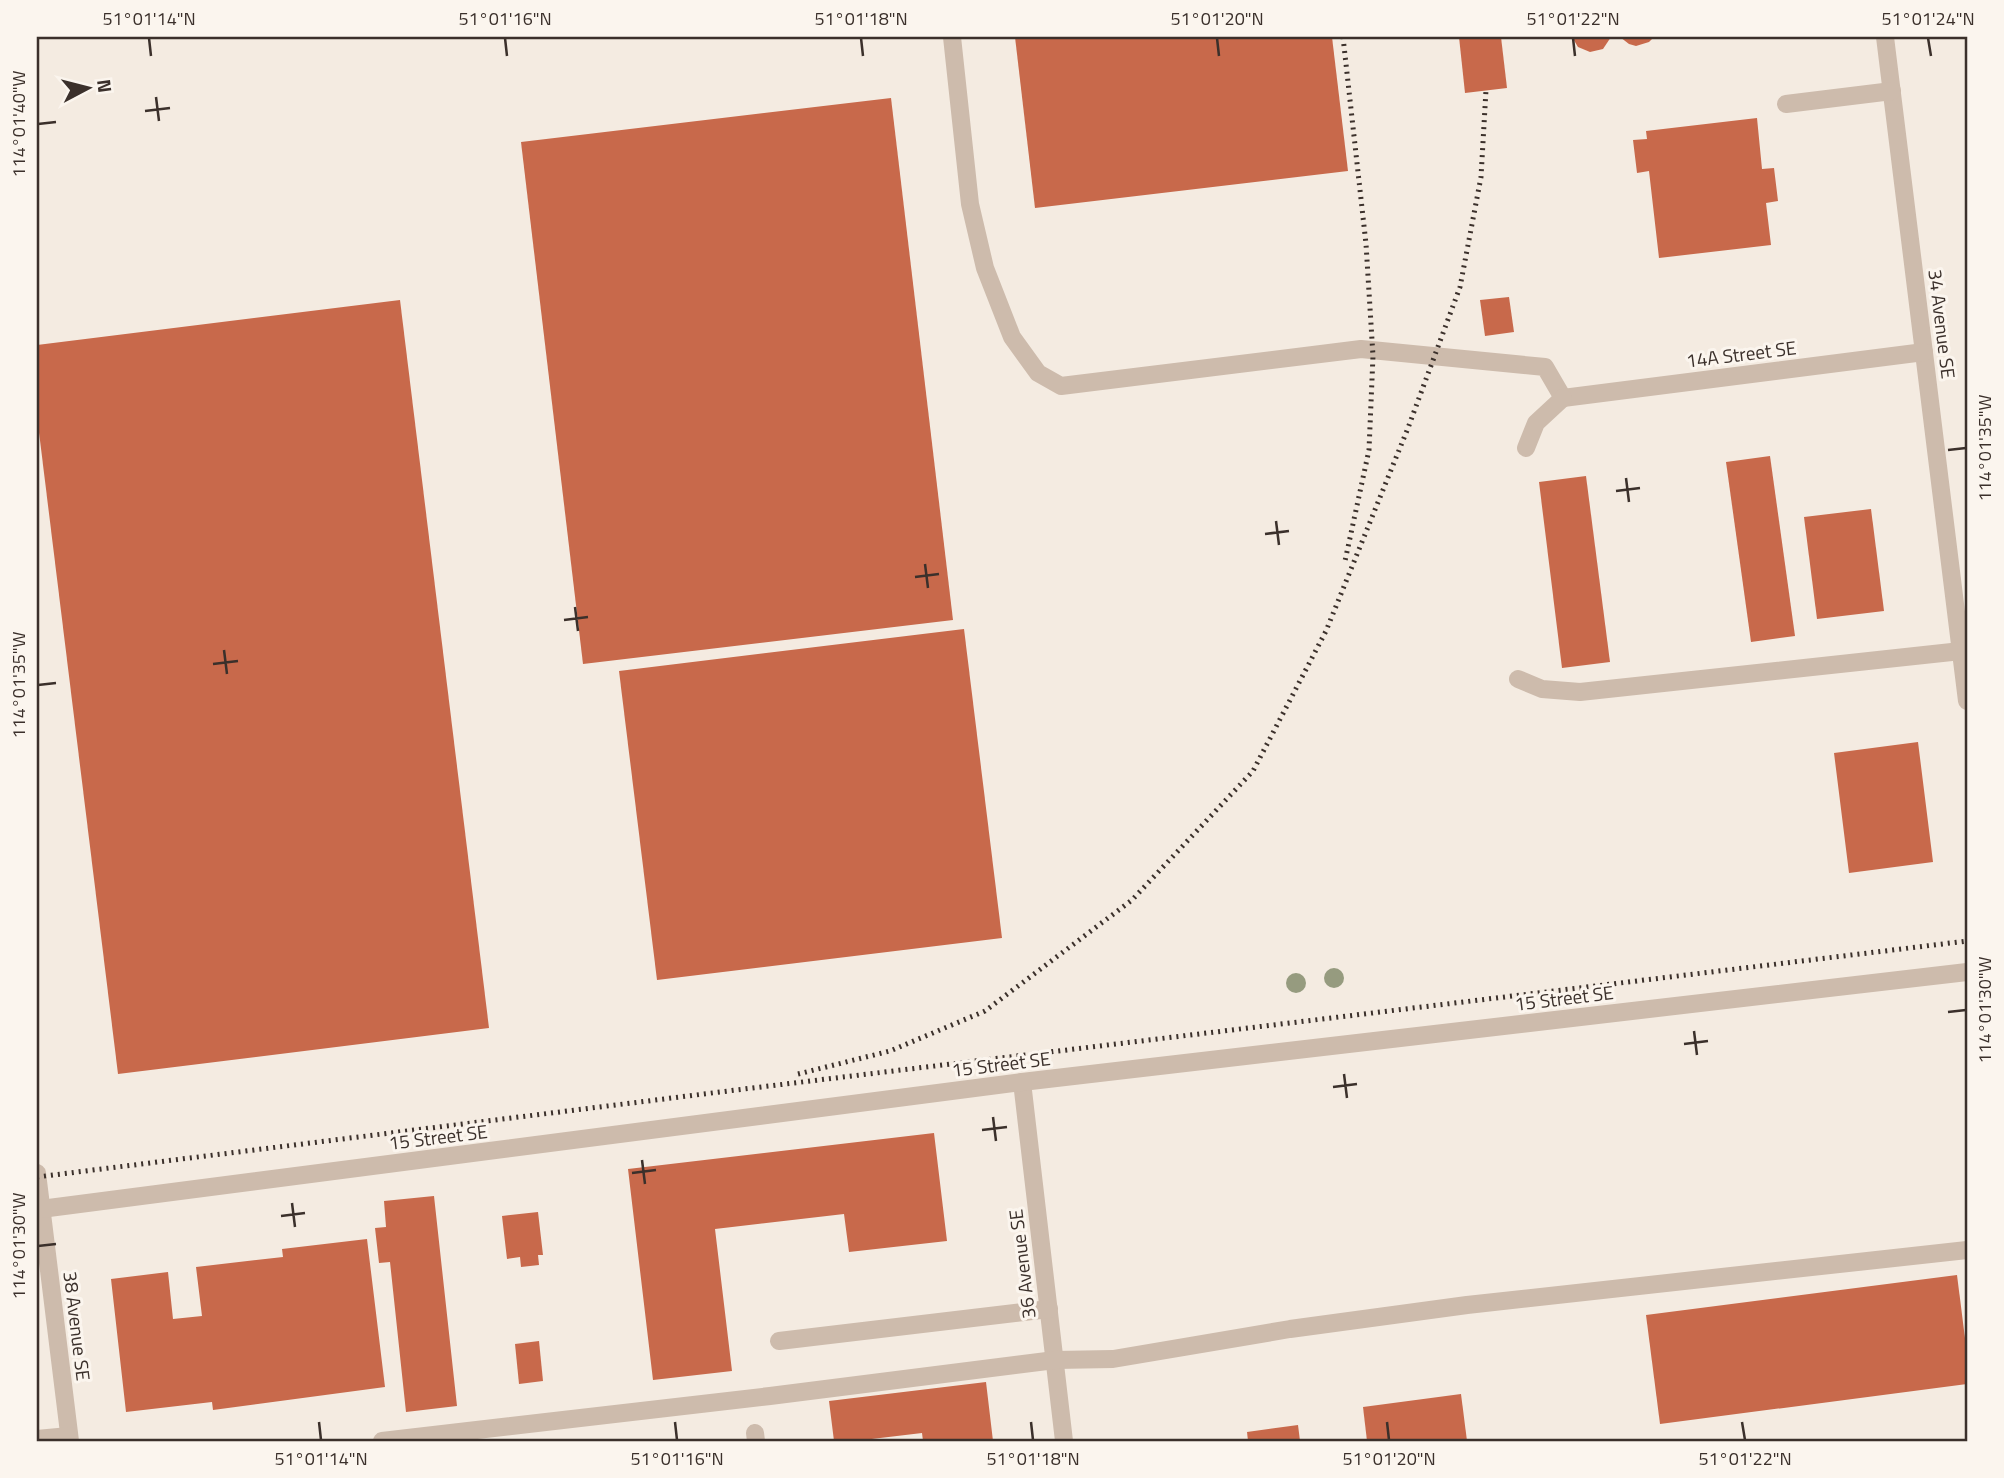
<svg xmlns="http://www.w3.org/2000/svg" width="2004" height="1478" font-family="'Titillium Web',sans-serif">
<rect width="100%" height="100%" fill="#f4ebe1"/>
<g fill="#c8694b">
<path d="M1015,37H1332L1348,171L1035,208Z"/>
<path d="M1459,37H1501L1507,88L1465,93Z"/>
<path d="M1572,37H1611L1603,49L1590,52L1578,47Z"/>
<path d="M1620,37H1654L1649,42L1636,46L1629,44Z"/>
<path d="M891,98L953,620L583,664L521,142Z"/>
<path d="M1757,118L1762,169L1774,168L1778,201L1766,203L1771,245L1659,258L1649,171L1637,173L1633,140L1647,139L1646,131Z"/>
<path d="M1509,297L1514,332L1485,336L1480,300Z"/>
<path d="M400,300L489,1028L118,1074L37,416V345Z"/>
<path d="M1770,456L1795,636L1751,642L1726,462Z"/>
<path d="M1586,476L1610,662L1562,668L1539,482Z"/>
<path d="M1871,509L1884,611L1817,619L1804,517Z"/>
<path d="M964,629L1002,938L657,980L619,671Z"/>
<path d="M1918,742L1933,862L1849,873L1834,753Z"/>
<path d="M934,1133L947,1241L849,1252L844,1214L715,1229L732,1371L653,1380L628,1169Z"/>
<path d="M434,1196L457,1406L406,1412L390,1262L379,1263L375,1228L386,1227L384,1201Z"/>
<path d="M538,1212L543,1255H538L539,1265L521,1267L520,1257L507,1259L502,1216Z"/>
<path d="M367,1239L385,1387L213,1410L212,1402L126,1412L111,1279L168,1272L173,1319L202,1316L196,1267L283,1257L282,1249Z"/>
<path d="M1957,1275L1967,1354V1384L1660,1424L1646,1315Z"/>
<path d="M539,1341L543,1381L519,1384L515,1344Z"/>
<path d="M986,1382L993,1441H923L922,1433L855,1441H834L829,1401Z"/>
<path d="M1461,1394L1467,1441H1367L1363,1407Z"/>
<path d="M1298,1425L1300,1441H1248L1247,1432Z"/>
</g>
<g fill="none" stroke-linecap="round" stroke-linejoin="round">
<g stroke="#cdbbac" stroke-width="18">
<path d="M952,37L970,204L985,268L1012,337L1038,373L1061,386L1361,349L1545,367L1563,398"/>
<path d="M1885,37L1967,701"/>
<path d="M1786,104L1892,91"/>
<path d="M1563,398L1924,352"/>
<path d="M1526,448L1536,423L1563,398"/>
<path d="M1518,679L1542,689L1580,692L1961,651"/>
<path d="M1022,1082L1064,1441"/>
<path d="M37,1173L70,1441"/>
<path d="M41,1209L1022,1082L1967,972"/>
<path d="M779,1341L1049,1309"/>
<path d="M755,1433L756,1441"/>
<path d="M37,1439L69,1436"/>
<path d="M382,1441L770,1396L1055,1360L1113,1359L1290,1329L1467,1305L1967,1250"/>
</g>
<g stroke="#3b302b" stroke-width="5" stroke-dasharray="2 5" stroke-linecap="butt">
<path d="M1343,37L1366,244L1373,356L1369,450L1345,561"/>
<path d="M798,1074L890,1051L985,1011L1132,900L1253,771L1326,631L1408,428L1460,287L1481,177L1486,90"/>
<path d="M37,1177L736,1090L1967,941"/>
</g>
</g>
<g fill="#969b7f">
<circle cx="1334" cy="978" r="10"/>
<circle cx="1296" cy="983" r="10"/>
</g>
<path fill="none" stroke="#3b302b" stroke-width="2.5" d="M149,38L151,56M505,38L507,56M861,38L863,56M1217,38L1219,56M1573,38L1575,56M1928,38L1931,56M156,97L159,121M145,111L170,108M38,124L56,122M1948,450L1966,448M1626,478L1629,502M1616,491L1640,488M1276,521L1279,545M1265,534L1289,531M925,564L928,588M915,577L939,574M575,607L578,631M564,620L588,617M224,650L227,674M213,664L238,661M38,685L56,683M1948,1012L1966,1010M1694,1031L1697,1055M1684,1044L1708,1041M1344,1074L1347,1098M1333,1087L1357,1084M993,1117L996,1141M982,1130L1007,1127M642,1160L645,1184M632,1173L656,1170M292,1203L295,1227M281,1216L305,1213M38,1246L56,1244M319,1422L321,1440M675,1422L677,1440M1031,1422L1033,1440M1387,1422L1389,1440M1742,1422L1745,1440"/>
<g text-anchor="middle" stroke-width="6" stroke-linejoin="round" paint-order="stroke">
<g font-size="19" fill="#3b302b" stroke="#fbf5ee">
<text transform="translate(1942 324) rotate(83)" y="7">34 Avenue SE</text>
<text transform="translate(1741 354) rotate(-7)" y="7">14A Street SE</text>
<text transform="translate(1564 998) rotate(-7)" y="7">15 Street SE</text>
<text transform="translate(1001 1064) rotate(-7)" y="7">15 Street SE</text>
<text transform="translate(438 1137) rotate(-7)" y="7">15 Street SE</text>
<text transform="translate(1022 1264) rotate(-97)" y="7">36 Avenue SE</text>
<text transform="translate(77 1326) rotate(83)" y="7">38 Avenue SE</text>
</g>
</g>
<rect width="2004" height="1478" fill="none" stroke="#fbf5ee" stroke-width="77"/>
<g transform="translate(88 88) rotate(83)" stroke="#fbf5ee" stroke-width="5" paint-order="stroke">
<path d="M0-5L12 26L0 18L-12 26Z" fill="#3b302b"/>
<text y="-10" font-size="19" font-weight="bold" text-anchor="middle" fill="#3b302b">N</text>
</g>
<rect x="38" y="38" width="1928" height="1402" fill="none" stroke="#3b302b" stroke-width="2.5"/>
<g font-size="18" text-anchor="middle" fill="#3b302b">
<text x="149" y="25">51°01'14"N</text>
<text x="505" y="25">51°01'16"N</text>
<text x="861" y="25">51°01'18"N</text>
<text x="1217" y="25">51°01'20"N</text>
<text x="1573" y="25">51°01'22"N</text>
<text x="1928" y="25">51°01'24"N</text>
<text transform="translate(19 124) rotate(-90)" y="6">114°01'40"W</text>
<text transform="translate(1985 448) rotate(-90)" y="6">114°01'35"W</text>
<text transform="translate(19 685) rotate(-90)" y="6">114°01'35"W</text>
<text transform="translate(1985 1010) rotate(-90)" y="6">114°01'30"W</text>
<text transform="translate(19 1246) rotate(-90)" y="6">114°01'30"W</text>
<text x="321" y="1465">51°01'14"N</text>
<text x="677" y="1465">51°01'16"N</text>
<text x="1033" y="1465">51°01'18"N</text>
<text x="1389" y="1465">51°01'20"N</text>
<text x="1745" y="1465">51°01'22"N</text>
</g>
</svg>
